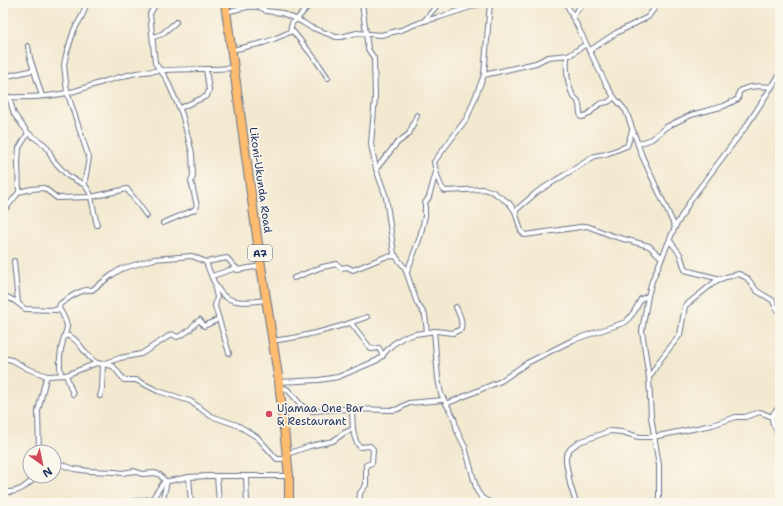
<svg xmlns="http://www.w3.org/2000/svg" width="783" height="506" font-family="'Shantell Sans',sans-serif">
<rect width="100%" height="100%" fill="#fbf7ec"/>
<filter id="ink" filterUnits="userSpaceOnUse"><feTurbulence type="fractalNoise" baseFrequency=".025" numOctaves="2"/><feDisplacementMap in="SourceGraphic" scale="8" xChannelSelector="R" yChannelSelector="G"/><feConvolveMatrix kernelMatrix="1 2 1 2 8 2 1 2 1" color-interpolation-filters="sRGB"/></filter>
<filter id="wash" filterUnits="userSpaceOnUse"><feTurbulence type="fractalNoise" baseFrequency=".012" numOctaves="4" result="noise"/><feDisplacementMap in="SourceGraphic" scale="16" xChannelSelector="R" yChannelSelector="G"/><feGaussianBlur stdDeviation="0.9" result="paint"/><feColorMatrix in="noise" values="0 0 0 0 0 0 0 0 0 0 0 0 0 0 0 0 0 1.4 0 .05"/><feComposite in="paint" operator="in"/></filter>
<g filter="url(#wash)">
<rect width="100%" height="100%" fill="#f3e9d0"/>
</g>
<g filter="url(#ink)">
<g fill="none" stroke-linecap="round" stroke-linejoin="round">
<g stroke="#677086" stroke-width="6">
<g id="street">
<path d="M84,3L85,8L82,16L74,30L66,55L64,65L67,92L89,158L85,180V185"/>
<path d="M155,3V5L150,14L155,63L166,78L182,114L192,153L193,177L191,181L197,206L194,210L163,223"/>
<path d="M362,3L368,49L374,58L375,98L371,144L376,169L386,197L394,254L405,268L417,303L425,315L427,332"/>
<path d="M490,3L484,75L467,118L434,162C436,171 438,185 445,191L484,189L493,192L509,203L515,211L521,231L525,235L587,226L613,236L649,246L662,258"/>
<path d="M566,3L607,86L614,97L626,111L642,156L675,227"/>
<path d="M226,12C237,10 257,2 266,11L282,13L302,22L310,27L336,37H341L357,33L381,35L401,30L424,21L439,3"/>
<path d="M572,17L583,3"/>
<path d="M424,21L440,17L483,3"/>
<path d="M291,29L316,60L328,78"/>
<path d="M153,37L162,34L176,22"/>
<path d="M28,46L30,58L42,96"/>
<path d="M232,50L263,43L274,39L290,32L292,23L297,19L311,3"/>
<path d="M589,51L616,33L648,17L658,3"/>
<path d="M567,55C566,68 567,82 572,94C573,97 576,98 578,101C580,106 579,112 581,117C591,116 592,108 600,104C608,101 606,105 614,97"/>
<path d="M484,75L536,63L548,57L570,55L586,44"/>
<path d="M3,77L34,70"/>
<path d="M3,93V76"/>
<path d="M3,97C27,98 52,97 75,91C96,84 116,77 137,73C169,68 202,70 234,68"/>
<path d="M9,97L14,114L28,133L45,145L49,151L53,160L68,176L85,185L90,193L97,225"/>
<path d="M180,108L207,96L209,90L206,69"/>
<path d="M638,144L652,139L666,127L691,115L724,106L738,99L739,92C747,85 761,86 772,87"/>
<path d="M376,169L397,143L409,134L417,115"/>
<path d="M19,192L31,189L44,188L57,198L91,197L127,189L147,216"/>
<path d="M515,211L537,192L595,156L606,154L627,146L632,131"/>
<path d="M3,212L19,192L18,162L19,148L28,133"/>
<path d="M670,241L680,254L685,270L720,279"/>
<path d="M14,261L18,303"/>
<path d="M206,262C220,301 226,305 267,300"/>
<path d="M407,272L420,237L425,216V203L429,197L436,172"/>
<path d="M212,276L236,268L237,270L261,266"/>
<path d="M294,278L322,267L337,264L341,268L347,267L353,270L385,257L396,256"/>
<path d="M215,289L217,297L215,306L229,353"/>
<path d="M3,295L15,301L25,309L56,310L59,308L60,304C69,298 82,288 92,290L112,275L121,269L154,259L192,256L206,262L227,258L236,268"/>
<path d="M59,308C62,313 66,320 67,326C67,331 64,335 63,341C60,351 59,364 61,375"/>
<path d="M351,323L371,349L379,348L383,356"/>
<path d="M434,331L438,378L441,394L454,418L457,431L465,447L477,491L482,498L491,503"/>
<path d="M65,335C81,338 83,356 97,363"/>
<path d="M272,341C305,337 335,329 367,317"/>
<path d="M3,358L12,360L28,369L47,376"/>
<path d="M102,364L113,366L124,380H136L158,391L190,401L211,416L237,425L257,437L277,459H287"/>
<path d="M649,378L660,360L680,335L685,306L716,281L726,277L739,274L747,278L757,291L772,300L780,314"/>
<path d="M279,382L319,380L338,377L378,360L392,345L402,338L415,334L436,331L453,333L461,329C463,320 459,314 456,307"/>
<path d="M279,388H284L288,390L302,406L308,410L312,411L343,409L394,410L398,409L409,403L443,400"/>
<path d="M73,394L66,375L97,363L102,364L120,358L141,354L172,334L177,337C182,335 189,332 192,327C195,324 195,323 200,320L204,326L219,319"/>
<path d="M100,396L102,389L103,364"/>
<path d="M446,404L501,381L527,363L573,340L626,322L634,312L641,299L648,296"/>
<path d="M780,407C766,417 773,424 780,436"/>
<path d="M352,409C353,421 351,437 360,447L370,446L373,449L372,463L366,465V485L360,493L359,503"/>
<path d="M39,452L38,411L46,378L48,376L66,375"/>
<path d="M287,454L310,446L333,441L344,433L353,429"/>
<path d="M54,464H60L74,469L89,471L115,472L122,473L134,471L142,474L155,473L160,475L165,481"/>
<path d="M217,476L219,503"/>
<path d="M246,476L247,503"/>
<path d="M189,477L191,503"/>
<path d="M3,491C18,495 27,485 37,476"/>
<path d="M123,503L152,499L164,482L189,477L208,476H289"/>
<path d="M162,503L167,481"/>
<path d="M576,503L570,484L566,462V456L570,449L579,442L610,431L622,432L639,437H653L712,425L736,417H745L760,412L772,417"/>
<path d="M659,503V465L651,417L649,378L642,331L648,296L652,281L675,227L692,198L747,125L780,74"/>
</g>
</g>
<g stroke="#677086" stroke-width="10">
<path id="highway" d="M225,3L261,266L279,382L289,476V503"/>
</g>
<use href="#street" stroke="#fff" stroke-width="4"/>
<use href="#highway" stroke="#febc70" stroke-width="8"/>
</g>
</g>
<circle fill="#d1495b" stroke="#fbf7ec" stroke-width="1.5" cx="269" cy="414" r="4"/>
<g text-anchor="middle" stroke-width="3.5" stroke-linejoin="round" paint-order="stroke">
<rect fill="#fbf7ec" stroke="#5e6b89" stroke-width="1" x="248" y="245" width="24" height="16" rx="3"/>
<g font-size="10" font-weight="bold" fill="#1b2f5e">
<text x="260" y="257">A7</text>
</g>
<g font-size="11" fill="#1b2f5e" stroke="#fbf7ec">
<text transform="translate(261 180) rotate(82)" y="4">Likoni-Ukunda Road</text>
</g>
<g font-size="11" fill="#1b2f5e" stroke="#fbf7ec" text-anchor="start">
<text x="277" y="412">Ujamaa One Bar<tspan x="277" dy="13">&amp; Restaurant</tspan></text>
</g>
</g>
<rect width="783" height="506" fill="none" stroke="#fbf7ec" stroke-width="16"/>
<g transform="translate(42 464) rotate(147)"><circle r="19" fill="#fbf7ec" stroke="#a1a7b3"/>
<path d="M0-3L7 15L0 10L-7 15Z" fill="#d1495b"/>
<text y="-6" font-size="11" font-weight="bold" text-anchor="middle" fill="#1b2f5e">N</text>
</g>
</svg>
